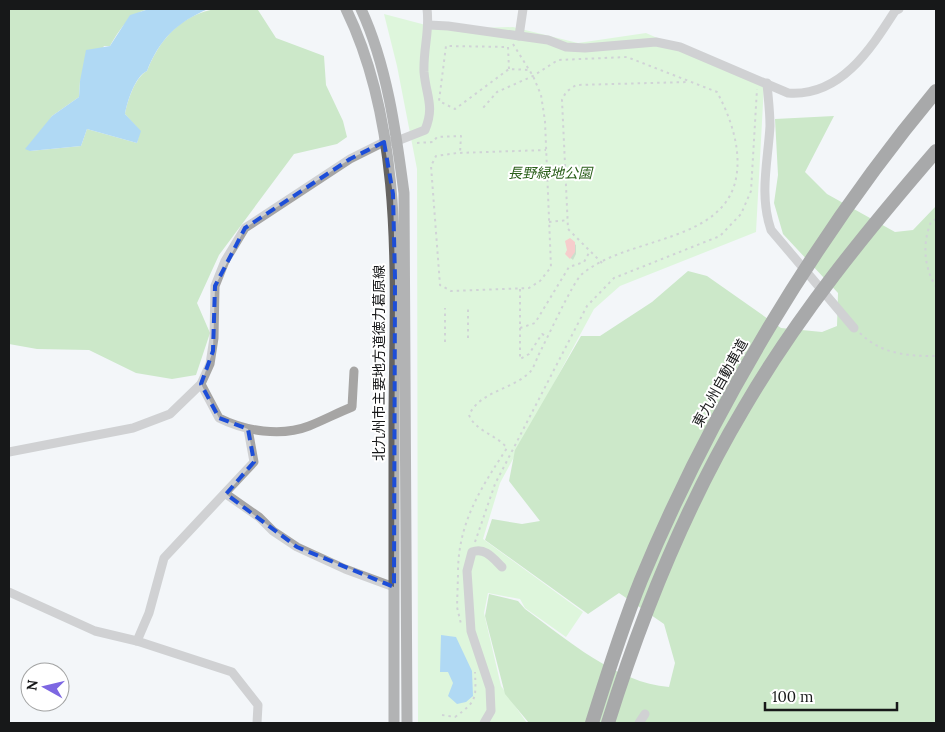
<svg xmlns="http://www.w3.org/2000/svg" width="945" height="732" font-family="Lora,'Noto Sans JP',serif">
<rect width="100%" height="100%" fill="#f3f6f9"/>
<path fill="#c6f6b9" d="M384,14L441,29L513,27L578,43L646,33L764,85L756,232L620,286L594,309L500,483L483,539L583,612L566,637L525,608L520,599L488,593L484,613L501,686L527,723H418L417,169L397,66Z"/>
<g fill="#9dd78e">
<path d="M9,9H149C130,13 119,30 110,46H104L80,81L79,97L52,116L30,151L81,146L87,129L137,143L140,131L125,114C127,102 135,77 147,71C167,21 204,0 258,10L276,38L324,56L326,85L343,121L347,137L337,144L294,154L219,255L197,303L210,333L196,375L172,379L136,373L89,350L37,349L9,344Z"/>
<path d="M834,116L805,172L827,194L895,232L913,230L936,206V723H529L505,694L485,616L489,594L518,601L525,609C566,639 617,683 669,687L675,663L664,624L619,593L588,614L485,540L492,519L522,524L540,521L509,481L515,450L581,336H600L652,302L688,271L707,276L781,328L822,332L837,326L838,293L783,234L774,203L778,175L775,119Z"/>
</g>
<g fill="#61b6ed">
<path d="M149,9H208C177,22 159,40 147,71C135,76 127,102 125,114L141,131L137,143L87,129L81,146L30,151L25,149L52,116L79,97L80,81L86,50L110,46L130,15Z"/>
<path d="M441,635L456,637L472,671L473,696L466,702L457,704L448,696L453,683L448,672H440Z"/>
</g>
<path fill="#0003" d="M570,240L576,245V254L573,260L566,254Z"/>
<path fill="#fa9b94" d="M570,238L575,242V252L570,259L565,254L567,250L565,241Z"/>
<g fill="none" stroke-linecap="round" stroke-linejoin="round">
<g stroke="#a7a9ac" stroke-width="2" stroke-dasharray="2.5 4" stroke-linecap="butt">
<path d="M513,44L533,76L541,95L545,121L551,267L540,281L529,288L451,291L440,285L431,166L436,156L457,153L546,150"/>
<path d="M509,69L508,47L446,46L439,101L455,109L509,69L530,70"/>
<path d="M417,143L433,142L437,137L461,136L460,153"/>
<path d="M936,219L931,222C922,244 924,267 936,287"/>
<path d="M549,222L568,220"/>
<path d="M602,263L568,229L562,100L566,92L576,85L688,82"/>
<path d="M520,289V359L529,354L542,334L548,337"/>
<path d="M520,328L535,323L569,267L584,262L590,251"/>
<path d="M860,333C881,354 907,356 936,356"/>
<path d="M468,338V307"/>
<path d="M445,342V308"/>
<path d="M475,542L495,484L587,306L614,278L720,236L741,214L751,191L757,89"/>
<path d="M458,570C459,521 481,488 507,448C497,435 475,431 469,415C480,391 512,390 530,372C533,369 536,361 538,356C546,341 572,284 581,275C626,235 729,245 737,172C740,145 730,116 717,92L627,57L558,60L533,76L497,92L482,109"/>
<path d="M458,575L457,607L461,624"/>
<path d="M442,715L455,717C477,701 476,699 475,672"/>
</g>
<g stroke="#a6a5a4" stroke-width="9">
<path d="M429,25L448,26L548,40L566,47L585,48L656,42L680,47L788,93C840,97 870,50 895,11L899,9"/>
<path d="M519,36L523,9"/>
<path d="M767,83C768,97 770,111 770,126C768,161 759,195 771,230L854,328"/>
<path d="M201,384L219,418C245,431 281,437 309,426C324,420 337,413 352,407L354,371"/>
<path d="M9,452L133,428L170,414L201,384L210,364L214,338L215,286L225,261L245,228L350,159L384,142L397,141L425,130C435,106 426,96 424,72C423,50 430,30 427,9"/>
<path d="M226,494L259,517L273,531L297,547L345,569L394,587"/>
<path d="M9,592L95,631L137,641L232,672L258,705L257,723"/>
<path d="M137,641L149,613L164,558L254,462L248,429"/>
<path d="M484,723L491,711L490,688L471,631L467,571L472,552C485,547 493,558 502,567"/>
<path d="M639,723L645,714"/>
</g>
<g stroke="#656361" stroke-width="11">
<path d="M346,9C405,130 395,282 394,414C394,517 394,620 394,723"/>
<path d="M361,9C387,65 396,132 404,193L407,723"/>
</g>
<g stroke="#4e4c49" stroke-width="14">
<path d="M592,723C607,675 622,627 641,580C712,409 817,234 936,91"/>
<path d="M608,723C642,614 685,507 744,408C798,315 866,232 936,151"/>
</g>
</g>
<path d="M0 0H945V732H0ZM384,142L393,194L395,278L394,587L297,547L226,494L254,462L248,429L219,418L201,384L213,351L215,286L245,228L350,159Z" fill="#f3f6f9" fill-opacity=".55" fill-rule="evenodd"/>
<path fill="none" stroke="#1d4ed8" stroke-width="4" stroke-dasharray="10 6" stroke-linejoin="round" d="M384,142L393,194L395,278L394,587L297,547L226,494L254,462L248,429L219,418L201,384L213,351L215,286L245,228L350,159Z"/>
<g text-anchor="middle" stroke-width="4" stroke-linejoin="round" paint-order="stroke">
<g font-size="14" font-style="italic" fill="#2a5f1a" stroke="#fff">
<text x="550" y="178">長野緑地公園</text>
</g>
<g font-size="14" fill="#171819" stroke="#fff">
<text transform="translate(379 363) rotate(-90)" y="5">北九州市主要地方道徳力葛原線</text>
<text transform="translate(720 383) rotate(-61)" y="5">東九州自動車道</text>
</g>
</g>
<rect width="945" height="732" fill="none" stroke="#171819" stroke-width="20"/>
<g transform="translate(45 687) rotate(278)"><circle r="24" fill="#ffffff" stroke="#a2a3a3"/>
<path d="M0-4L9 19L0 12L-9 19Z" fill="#7d67e2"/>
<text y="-8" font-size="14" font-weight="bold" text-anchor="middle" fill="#171819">N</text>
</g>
<path d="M765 702v8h132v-8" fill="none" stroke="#171819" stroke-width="2.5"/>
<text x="772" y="702" font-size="15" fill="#171819" stroke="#ffffff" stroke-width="4" paint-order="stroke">100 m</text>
</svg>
